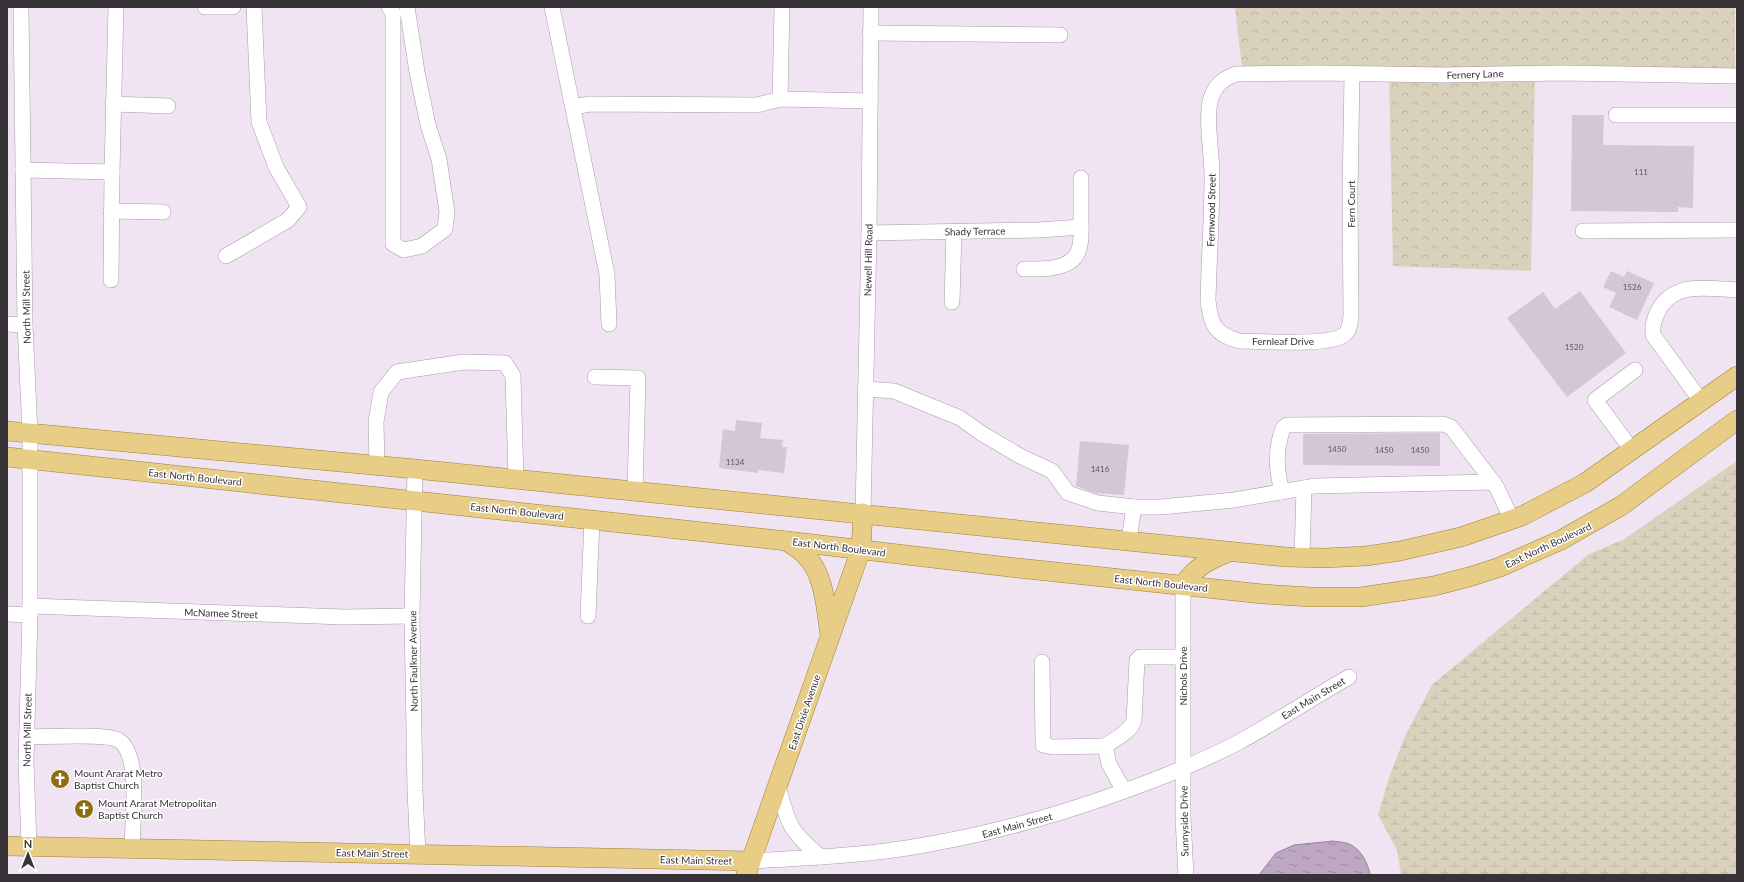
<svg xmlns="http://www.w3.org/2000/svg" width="1744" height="882" font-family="Lato,sans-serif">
<defs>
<pattern id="forest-crowns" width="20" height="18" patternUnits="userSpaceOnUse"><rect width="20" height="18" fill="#dad1bc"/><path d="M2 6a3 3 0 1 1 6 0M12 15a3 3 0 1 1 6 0" fill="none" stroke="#bcb4a2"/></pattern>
<pattern id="wetland-marsh" width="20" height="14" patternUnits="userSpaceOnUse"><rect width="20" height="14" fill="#dad1bc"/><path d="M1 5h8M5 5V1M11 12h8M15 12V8" fill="none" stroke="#bcb4a2"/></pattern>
<pattern id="water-ripples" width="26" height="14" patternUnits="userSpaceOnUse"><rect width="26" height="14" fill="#bea7c3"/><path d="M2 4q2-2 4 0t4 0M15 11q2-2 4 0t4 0" fill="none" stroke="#9b899f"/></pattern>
</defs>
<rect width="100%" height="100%" fill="#f0e3f2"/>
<path fill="url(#forest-crowns)" d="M1235,7H1735V70L1535,74L1531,271L1393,266L1389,72L1242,67Z"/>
<path fill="url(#wetland-marsh)" d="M1737,461V875H1401L1397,850L1378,815L1388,781L1405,736L1432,685L1589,554L1623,540Z"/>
<path fill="url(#water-ripples)" stroke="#968499" d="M1333,841C1338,842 1345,842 1349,844C1361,849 1368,863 1370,875H1259L1276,853L1294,845Z"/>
<g fill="#d3c7d5">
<path d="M1572,115H1604L1603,145L1694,146L1693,208L1678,207V212L1571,211Z"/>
<path d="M1611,271L1624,277L1627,271L1654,283L1637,320L1609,307L1616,293L1603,287Z"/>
<path d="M1580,291L1626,353L1567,397L1507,318L1543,292L1555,309Z"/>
<path d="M736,420L762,423L760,438L783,440L782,447H787L784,473L758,470V473L719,468L723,429L735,431Z"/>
<path d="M1440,433V466L1303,465V434Z"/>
<path d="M1080,441L1129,445L1124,495L1095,493L1076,486Z"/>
</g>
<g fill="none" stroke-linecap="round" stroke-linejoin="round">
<g stroke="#a89caa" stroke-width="16">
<g id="minor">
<path d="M21,7L25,325L30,433V615L26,762L29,846"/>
<path d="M205,7H233"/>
<path d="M389,7L393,13V244L404,250L422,246L445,229L447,212L439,159L428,125L417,72L407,7"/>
<path d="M552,7L607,274L609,324"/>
<path d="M870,33L1060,35"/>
<path d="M1352,74L1350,194L1351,316C1350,322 1350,330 1345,334C1331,347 1261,341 1240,341C1215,335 1211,325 1208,301C1209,259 1212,217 1212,175C1212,153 1205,118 1211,98C1216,84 1223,79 1236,74L1319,73L1444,75L1562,73L1737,76"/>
<path d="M780,99L782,7"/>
<path d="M113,104L168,106"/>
<path d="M573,107L590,104L757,105L780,99L870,101"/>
<path d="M1616,115H1737"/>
<path d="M23,170L112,172L116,7"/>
<path d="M111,211L163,212"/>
<path d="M1583,231L1737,230"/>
<path d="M869,233L1039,230L1081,227"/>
<path d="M226,256L288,220L299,207L276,167L259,122L254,7"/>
<path d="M1024,269C1041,269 1073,271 1079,249C1082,241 1081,230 1081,221C1081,207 1081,192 1081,178"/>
<path d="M111,280L112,172"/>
<path d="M952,302L954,232"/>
<path d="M7,324L25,325"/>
<path d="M595,377L638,378L635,490"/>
<path d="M866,389L894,391L960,418L981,433L1020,456L1052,471L1068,493L1098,503L1134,507"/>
<path d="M1701,401L1653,335C1652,324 1655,315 1661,306C1678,281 1711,289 1737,290"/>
<path d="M1632,450L1595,400L1635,370"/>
<path d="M377,465L376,422L381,392L397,372L464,362L505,363L513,376L516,479"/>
<path d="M415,469L412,616L415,791L418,854"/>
<path d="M1304,488L1314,486L1493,482L1497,488L1512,520"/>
<path d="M1282,492C1276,468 1275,451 1283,428L1287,425L1443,424L1451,427L1493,482"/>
<path d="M863,513L869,233L871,7"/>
<path d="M1129,540L1134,507H1161L1234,500L1304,488L1302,557"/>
<path d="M1183,585V818L1186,875"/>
<path d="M30,606L344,617L412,616"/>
<path d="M7,614L30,615"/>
<path d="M588,616L592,519"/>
<path d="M1042,662L1043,745L1053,747L1105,746"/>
<path d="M27,737C44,737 107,733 118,740C142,753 132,824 132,848"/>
<path d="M778,786C788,824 790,832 821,857"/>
<path d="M1124,791L1109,764L1105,746C1115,739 1129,733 1134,721L1137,660L1140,657H1183"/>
<path d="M751,861C803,858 855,856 907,848C977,837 1046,819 1113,795C1156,780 1199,763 1239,742C1276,722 1312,698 1349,677"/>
</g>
</g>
<g stroke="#9f8135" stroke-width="20">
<g id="major">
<path d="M7,431L415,469L1286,557L1324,558L1366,556L1400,551L1461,537L1522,516L1585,483L1737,376"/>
<path d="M7,457L787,541L1018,568L1263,594L1311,597H1361L1434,586L1469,577L1500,567L1561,540L1621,506L1737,420"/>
<path d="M787,541C793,546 801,550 806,556C825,575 826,610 830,635"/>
<path d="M1183,585C1197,566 1207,561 1229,552"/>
<path d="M7,846L751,861"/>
<path d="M746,875L861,549L863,513"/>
</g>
</g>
<use href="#minor" stroke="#fff" stroke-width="15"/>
<use href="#major" stroke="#e7cd85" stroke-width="19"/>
</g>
<defs>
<g id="church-disc" transform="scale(1)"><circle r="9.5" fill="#8c6d10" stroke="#fff"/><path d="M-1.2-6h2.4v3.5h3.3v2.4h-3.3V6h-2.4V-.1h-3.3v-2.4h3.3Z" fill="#fff"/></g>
</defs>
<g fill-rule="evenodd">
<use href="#church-disc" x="60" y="779"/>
<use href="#church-disc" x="84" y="809"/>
</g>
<g text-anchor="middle" stroke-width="3" stroke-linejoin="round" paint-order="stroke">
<g font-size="8" fill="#5e585f">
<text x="1641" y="175">111</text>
<text x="1632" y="290">1526</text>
<text x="1574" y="350">1520</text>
<text x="1337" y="452">1450</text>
<text x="1384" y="453">1450</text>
<text x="1420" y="453">1450</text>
<text x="735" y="465">1134</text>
<text x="1100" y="472">1416</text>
</g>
<g font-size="10" fill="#373338" stroke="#fff">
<text transform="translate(1475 74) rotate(-2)" y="4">Fernery Lane</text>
<text transform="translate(1351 204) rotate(-90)" y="4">Fern Court</text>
<text transform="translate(1211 210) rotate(-89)" y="4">Fernwood Street</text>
<text transform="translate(975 231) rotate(-1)" y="4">Shady Terrace</text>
<text transform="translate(868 260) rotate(-89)" y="4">Newell Hill Road</text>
<text transform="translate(26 307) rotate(-91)" y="4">North Mill Street</text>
<text x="1283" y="345">Fernleaf Drive</text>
<text transform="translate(195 477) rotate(6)" y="4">East North Boulevard</text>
<text transform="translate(517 511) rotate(6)" y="4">East North Boulevard</text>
<text transform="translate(1548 545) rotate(-25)" y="4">East North Boulevard</text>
<text transform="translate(839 547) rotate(7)" y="4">East North Boulevard</text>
<text transform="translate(1161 583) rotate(6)" y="4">East North Boulevard</text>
<text transform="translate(221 613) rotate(2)" y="4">McNamee Street</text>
<text transform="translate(413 661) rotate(-91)" y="4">North Faulkner Avenue</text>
<text transform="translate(1183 676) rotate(-90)" y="4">Nichols Drive</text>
<text transform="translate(1313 698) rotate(-31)" y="4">East Main Street</text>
<text transform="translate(804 712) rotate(-71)" y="4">East Dixie Avenue</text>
<text transform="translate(27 730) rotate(-89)" y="4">North Mill Street</text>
<text transform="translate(1184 821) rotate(-91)" y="4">Sunnyside Drive</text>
<text transform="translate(1017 825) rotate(-15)" y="4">East Main Street</text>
<text transform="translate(372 853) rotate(1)" y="4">East Main Street</text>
<text transform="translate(696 860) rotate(1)" y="4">East Main Street</text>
</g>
<g font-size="10" fill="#373338" stroke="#fff" text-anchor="start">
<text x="74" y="777">Mount Ararat Metro<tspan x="74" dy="12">Baptist Church</tspan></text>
<text x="98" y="807">Mount Ararat Metropolitan<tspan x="98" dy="12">Baptist Church</tspan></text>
</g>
</g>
<rect width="1744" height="882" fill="none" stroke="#373338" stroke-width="16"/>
<g transform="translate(28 854)" stroke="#ffffff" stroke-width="3" paint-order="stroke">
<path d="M0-3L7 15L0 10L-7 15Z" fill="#373338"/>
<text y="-6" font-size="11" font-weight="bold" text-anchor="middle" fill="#373338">N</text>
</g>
</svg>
